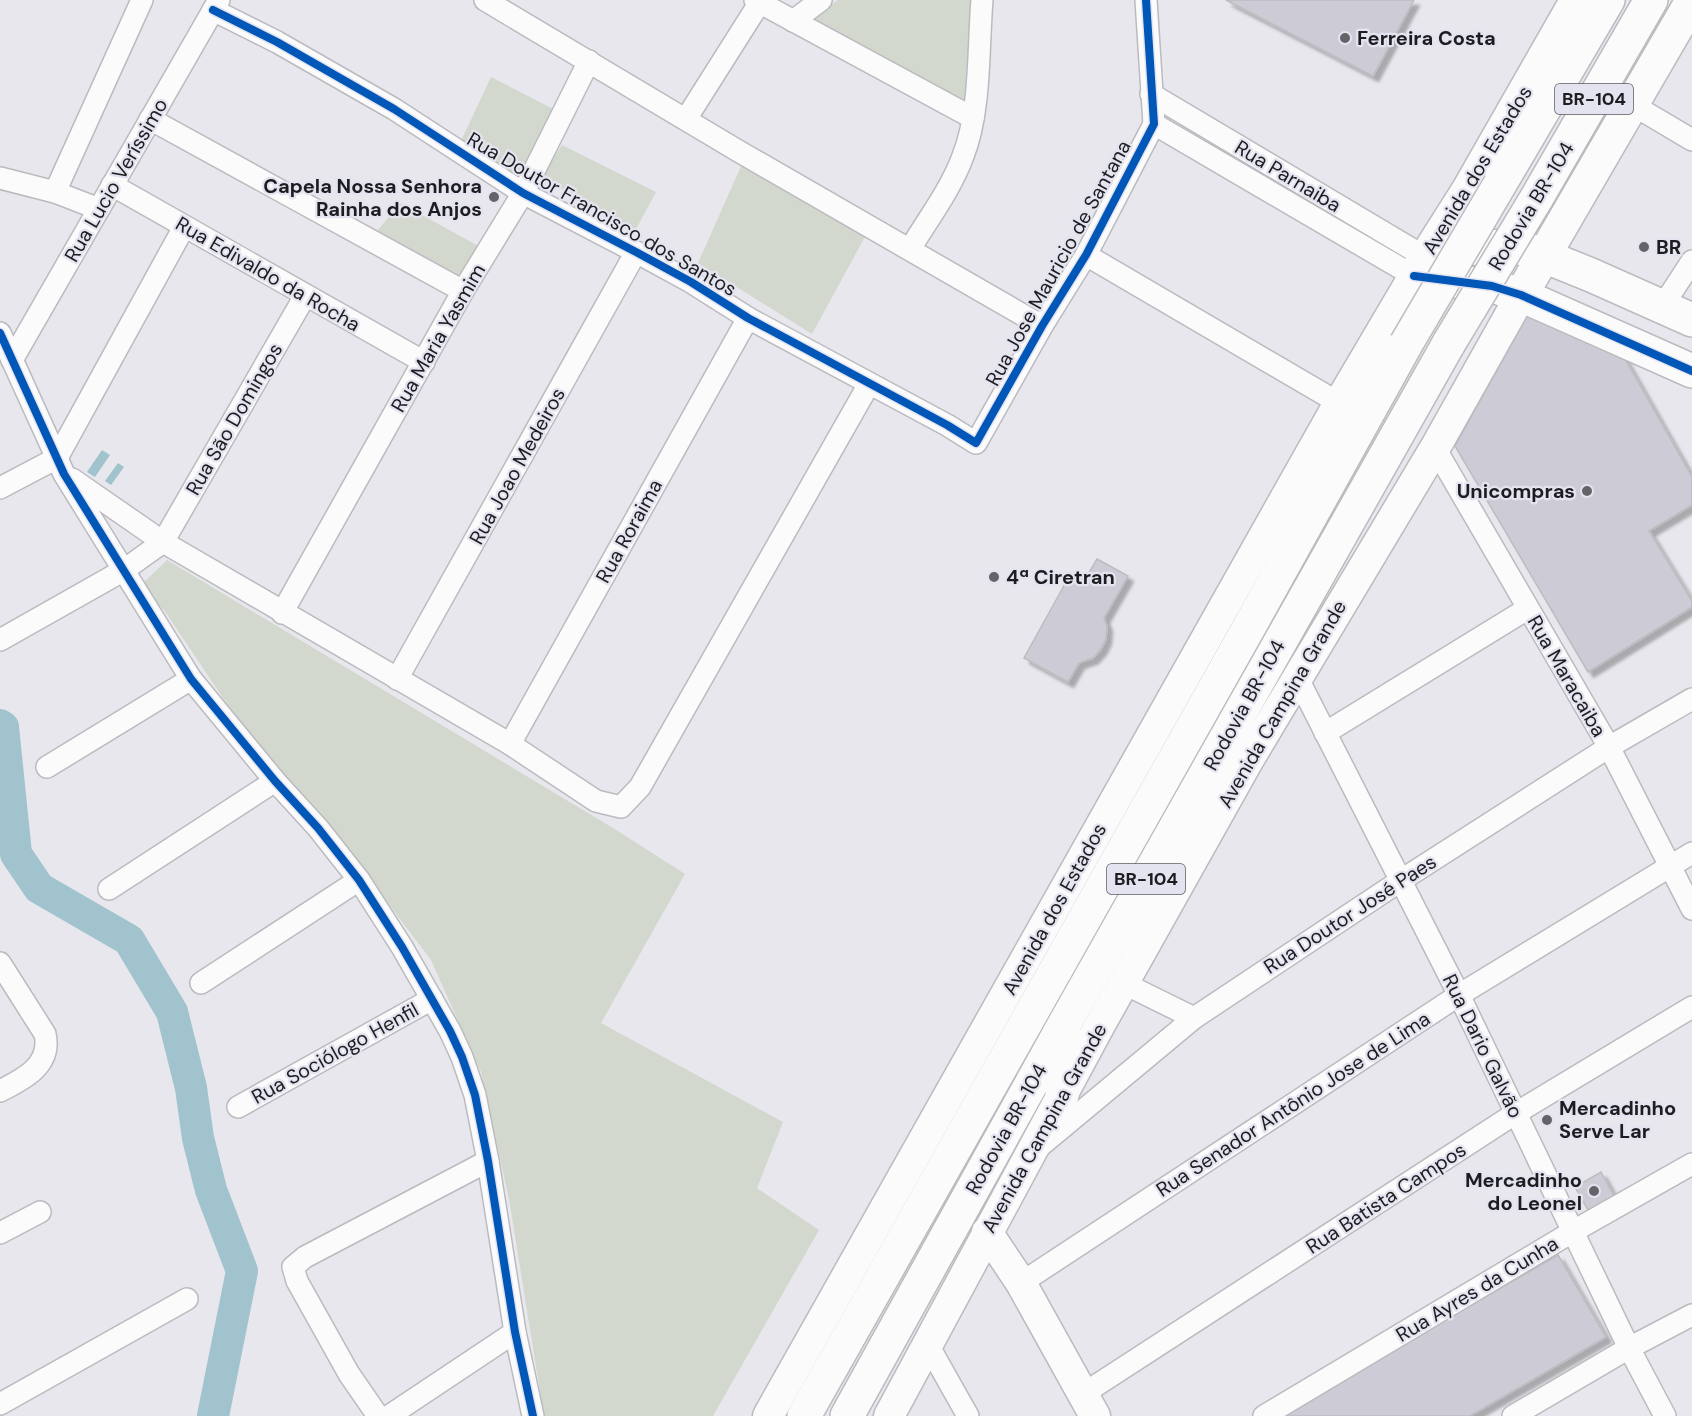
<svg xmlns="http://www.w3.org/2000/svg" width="1692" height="1416" font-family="'DM Sans',sans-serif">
<defs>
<filter id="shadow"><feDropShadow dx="5.5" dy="5.5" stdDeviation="1.5" flood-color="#0004"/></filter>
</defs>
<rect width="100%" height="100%" fill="#e7e7ed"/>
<g fill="#d2d8cd">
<path d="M838,0H971L965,102L809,21Z"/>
<path d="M491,77L557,111L520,182L461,141Z"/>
<path d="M562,145L656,192L635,231L541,177Z"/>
<path d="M742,164L867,233L812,334L698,263Z"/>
<path d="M400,203L482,248L461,283L374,235Z"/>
<path d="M167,560L613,828L685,874L601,1023L783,1122L757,1188L819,1230L713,1416H544L509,1199L481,1072L431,960L384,898L289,785L223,698L164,610L139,587Z"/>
</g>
<g fill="#a0c3cd">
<path d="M102,450L110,455L95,477L87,472Z"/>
<path d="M118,463L124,467L111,485L105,481Z"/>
</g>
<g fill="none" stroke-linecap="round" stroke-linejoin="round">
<path stroke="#a0c3cd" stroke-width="32" d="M0,725L3,727L16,854L39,888L129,940L172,1012L191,1088L198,1138L211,1190L242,1271L213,1416"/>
</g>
<g fill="#cdccd6" stroke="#bcbcc0" stroke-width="1.5" filter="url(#shadow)">
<path d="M1226,0H1414L1373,76Z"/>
<path d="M1529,312L1621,352L1692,477V505L1649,531L1692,601V607L1588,672L1455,446Z"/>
<path d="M1097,559L1128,576L1104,618L1107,626L1106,639L1101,649L1093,658L1079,663L1068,682L1024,658L1071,573L1084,581Z"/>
<path d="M1601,1172L1614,1196L1588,1210L1575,1187Z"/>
<path d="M1558,1255L1606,1337L1470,1416H1279Z"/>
</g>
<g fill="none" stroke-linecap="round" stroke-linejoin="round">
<g stroke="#bbbbbf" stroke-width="24">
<g id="street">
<path d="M485,0L740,152L1042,326"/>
<path d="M755,0L973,118"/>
<path d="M213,10L277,42L394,109L523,193L636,252L691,282L748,318L947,425L976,443L1042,326L1086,255L1154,124L1146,0"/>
<path d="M793,21L821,0"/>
<path d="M1151,94L1425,257"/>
<path d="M1633,105L1692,140"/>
<path d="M150,119L463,291"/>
<path d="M686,119L760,2"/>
<path d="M1154,124L1414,276"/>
<path d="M0,178L55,192L99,209"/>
<path d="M112,185L424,362"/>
<path d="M55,192L142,0"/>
<path d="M910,249C928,219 951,189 963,156C981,111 978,48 982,0"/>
<path d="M1086,255L1339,403"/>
<path d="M1662,307L1692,261"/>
<path d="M0,333L64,474L191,679L275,781L318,828L359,880L402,947L450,1031L462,1057L475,1095L488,1161L515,1332L533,1416"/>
<path d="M12,360L219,0"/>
<path d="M1435,448L1609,747L1692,909"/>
<path d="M57,458L184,227"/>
<path d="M72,479L163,542L510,744L596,801L621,807L640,787L869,384"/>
<path d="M0,488L57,458"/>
<path d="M282,613L463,291L523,193L589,61"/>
<path d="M0,640L124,570L163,542L305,296"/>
<path d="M1297,677L1459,995L1629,1348L1665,1416"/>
<path d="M397,679L636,252"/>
<path d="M1325,733L1527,609"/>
<path d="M510,744L748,318"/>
<path d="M47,767L191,679"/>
<path d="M109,889L275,781"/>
<path d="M0,963L45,1034C52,1065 24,1079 0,1091"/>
<path d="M201,983L359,880"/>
<path d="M1123,983L1194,1018"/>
<path d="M238,1107L432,999"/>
<path d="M1039,1147L1194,1018L1400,881L1609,747L1692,699"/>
<path d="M0,1233L40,1212"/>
<path d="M1021,1283L1459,995L1692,853"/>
<path d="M928,1345L968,1416"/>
<path d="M1083,1394L1516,1113L1692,1007"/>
<path d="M0,1404L187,1299"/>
<path d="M378,1416L349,1374L297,1281L293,1267L305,1257L488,1161"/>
<path d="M389,1416L515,1332"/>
<path d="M1264,1416L1572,1232L1692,1164"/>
<path d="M1513,1416L1629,1348L1692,1315"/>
</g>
</g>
<g stroke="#bbbbbf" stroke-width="33">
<g id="secondary">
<path d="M987,1232L1021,1283L1095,1416"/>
<path d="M768,1416L1339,403L1414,276"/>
<path d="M889,1416L1101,1023L1249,759L1435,448L1521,295"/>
</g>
</g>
<g stroke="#bbbbbf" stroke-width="36">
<g id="primary">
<path d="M1577,0L1469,189L1414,276L1492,286L1521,295L1692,371"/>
<path d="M1439,254L1481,247L1509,246L1529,250L1591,275L1692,320"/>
<path d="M1521,295L1692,1"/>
</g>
</g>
<g stroke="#bbbbbf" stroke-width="36">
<g id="highway">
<path d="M1500,184L1608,0"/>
<path d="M1536,199L1651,0"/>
<path d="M1062,1095L1064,1031"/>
<path d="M804,1416L1248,629L1406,344"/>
<path d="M847,1416L1065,1023L1449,343"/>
</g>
</g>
<use href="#street" stroke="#fbfbfc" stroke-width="21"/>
<use href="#secondary" stroke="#fbfbfc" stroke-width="30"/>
<use href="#primary" stroke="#fbfbfc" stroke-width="33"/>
<use href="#highway" stroke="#fbfbfc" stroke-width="33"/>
<g stroke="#bbbbbf" stroke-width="36" stroke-linecap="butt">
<g id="highway-bridge">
<path d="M1449,343L1536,199"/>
<path d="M1406,344L1500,184"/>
</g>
</g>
<use href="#highway-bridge" stroke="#fbfbfc" stroke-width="33"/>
<g stroke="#e4e4f0" stroke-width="11">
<g id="cycleway">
<path d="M213,10L277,42L394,109L523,193L636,252L691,282L748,318L947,425L976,443L1042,326L1086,255L1154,124L1146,0"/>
<path d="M1414,276L1492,286L1521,295L1692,371"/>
<path d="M0,333L64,474L191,679L275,781L318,828L359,880L402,947L450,1031L462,1057L475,1095L488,1161L515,1332L533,1416"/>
</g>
</g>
<use href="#cycleway" stroke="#0057b8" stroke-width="8"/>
</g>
<g fill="#646468" stroke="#e4e4f0" stroke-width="2">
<circle cx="1345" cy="38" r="6"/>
<circle cx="494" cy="197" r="6"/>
<circle cx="1644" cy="247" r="6"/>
<circle cx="1587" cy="491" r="6"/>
<circle cx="994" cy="577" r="6"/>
<circle cx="1547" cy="1120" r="6"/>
<circle cx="1594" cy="1191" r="6"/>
</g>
<g text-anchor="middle" stroke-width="4.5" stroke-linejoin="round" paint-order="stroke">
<g fill="#e4e4f0" stroke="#59595f" stroke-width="1.5">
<rect x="1555" y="84" width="78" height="30" rx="4.5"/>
<rect x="1107" y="864" width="78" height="30" rx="4.5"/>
</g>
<g font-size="18" font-weight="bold" fill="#1d1d21">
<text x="1594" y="105">BR-104</text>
<text x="1146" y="885">BR-104</text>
</g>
<g font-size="20" font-weight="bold" fill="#1d1d21" stroke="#e4e4f0" text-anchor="start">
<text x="1357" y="45">Ferreira Costa</text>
<text x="482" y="193" text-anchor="end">Capela Nossa Senhora<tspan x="482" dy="23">Rainha dos Anjos</tspan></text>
<text x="1656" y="254">BR</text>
<text x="1575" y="498" text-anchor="end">Unicompras</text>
<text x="1006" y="584">4ª Ciretran</text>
<text x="1559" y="1115">Mercadinho<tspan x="1559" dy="23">Serve Lar</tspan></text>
<text x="1582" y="1187" text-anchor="end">Mercadinho<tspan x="1582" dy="23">do Leonel</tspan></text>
</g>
<g font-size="20" fill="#1d1d21" stroke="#e4e4f0">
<text transform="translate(1477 170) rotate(-59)" y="7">Avenida dos Estados</text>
<text transform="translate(1288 176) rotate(31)" y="7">Rua Parnaiba</text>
<text transform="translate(116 180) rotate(-60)" y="7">Rua Lucio Veríssimo</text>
<text transform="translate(1531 206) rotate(-59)" y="7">Rodovia BR-104</text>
<text transform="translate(602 214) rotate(30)" y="7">Rua Doutor Francisco dos Santos</text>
<text transform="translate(1058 263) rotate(-61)" y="7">Rua Jose Mauricio de Santana</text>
<text transform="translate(268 274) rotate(30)" y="7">Rua Edivaldo da Rocha</text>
<text transform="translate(438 338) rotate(-60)" y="7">Rua Maria Yasmim</text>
<text transform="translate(234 419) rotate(-60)" y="7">Rua São Domingos</text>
<text transform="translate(517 466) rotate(-61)" y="7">Rua Joao Medeiros</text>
<text transform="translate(629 531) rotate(-61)" y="7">Rua Roraima</text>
<text transform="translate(1567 676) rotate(60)" y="7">Rua Maracaiba</text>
<text transform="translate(1282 704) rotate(-60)" y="7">Avenida Campina Grande</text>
<text transform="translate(1244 705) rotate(-61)" y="7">Rodovia BR-104</text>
<text transform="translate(1054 909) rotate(-61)" y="7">Avenida dos Estados</text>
<text transform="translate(1350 914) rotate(-33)" y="7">Rua Doutor José Paes</text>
<text transform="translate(1483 1046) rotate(64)" y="7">Rua Dario Galvão</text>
<text transform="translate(335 1053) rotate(-29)" y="7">Rua Sociólogo Henfil</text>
<text transform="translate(1293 1104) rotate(-33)" y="7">Rua Senador Antônio Jose de Lima</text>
<text transform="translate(1044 1128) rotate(-61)" y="7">Avenida Campina Grande</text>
<text transform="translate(1006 1129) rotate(-61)" y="7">Rodovia BR-104</text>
<text transform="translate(1386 1198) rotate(-33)" y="7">Rua Batista Campos</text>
<text transform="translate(1477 1289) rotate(-31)" y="7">Rua Ayres da Cunha</text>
</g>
</g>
</svg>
